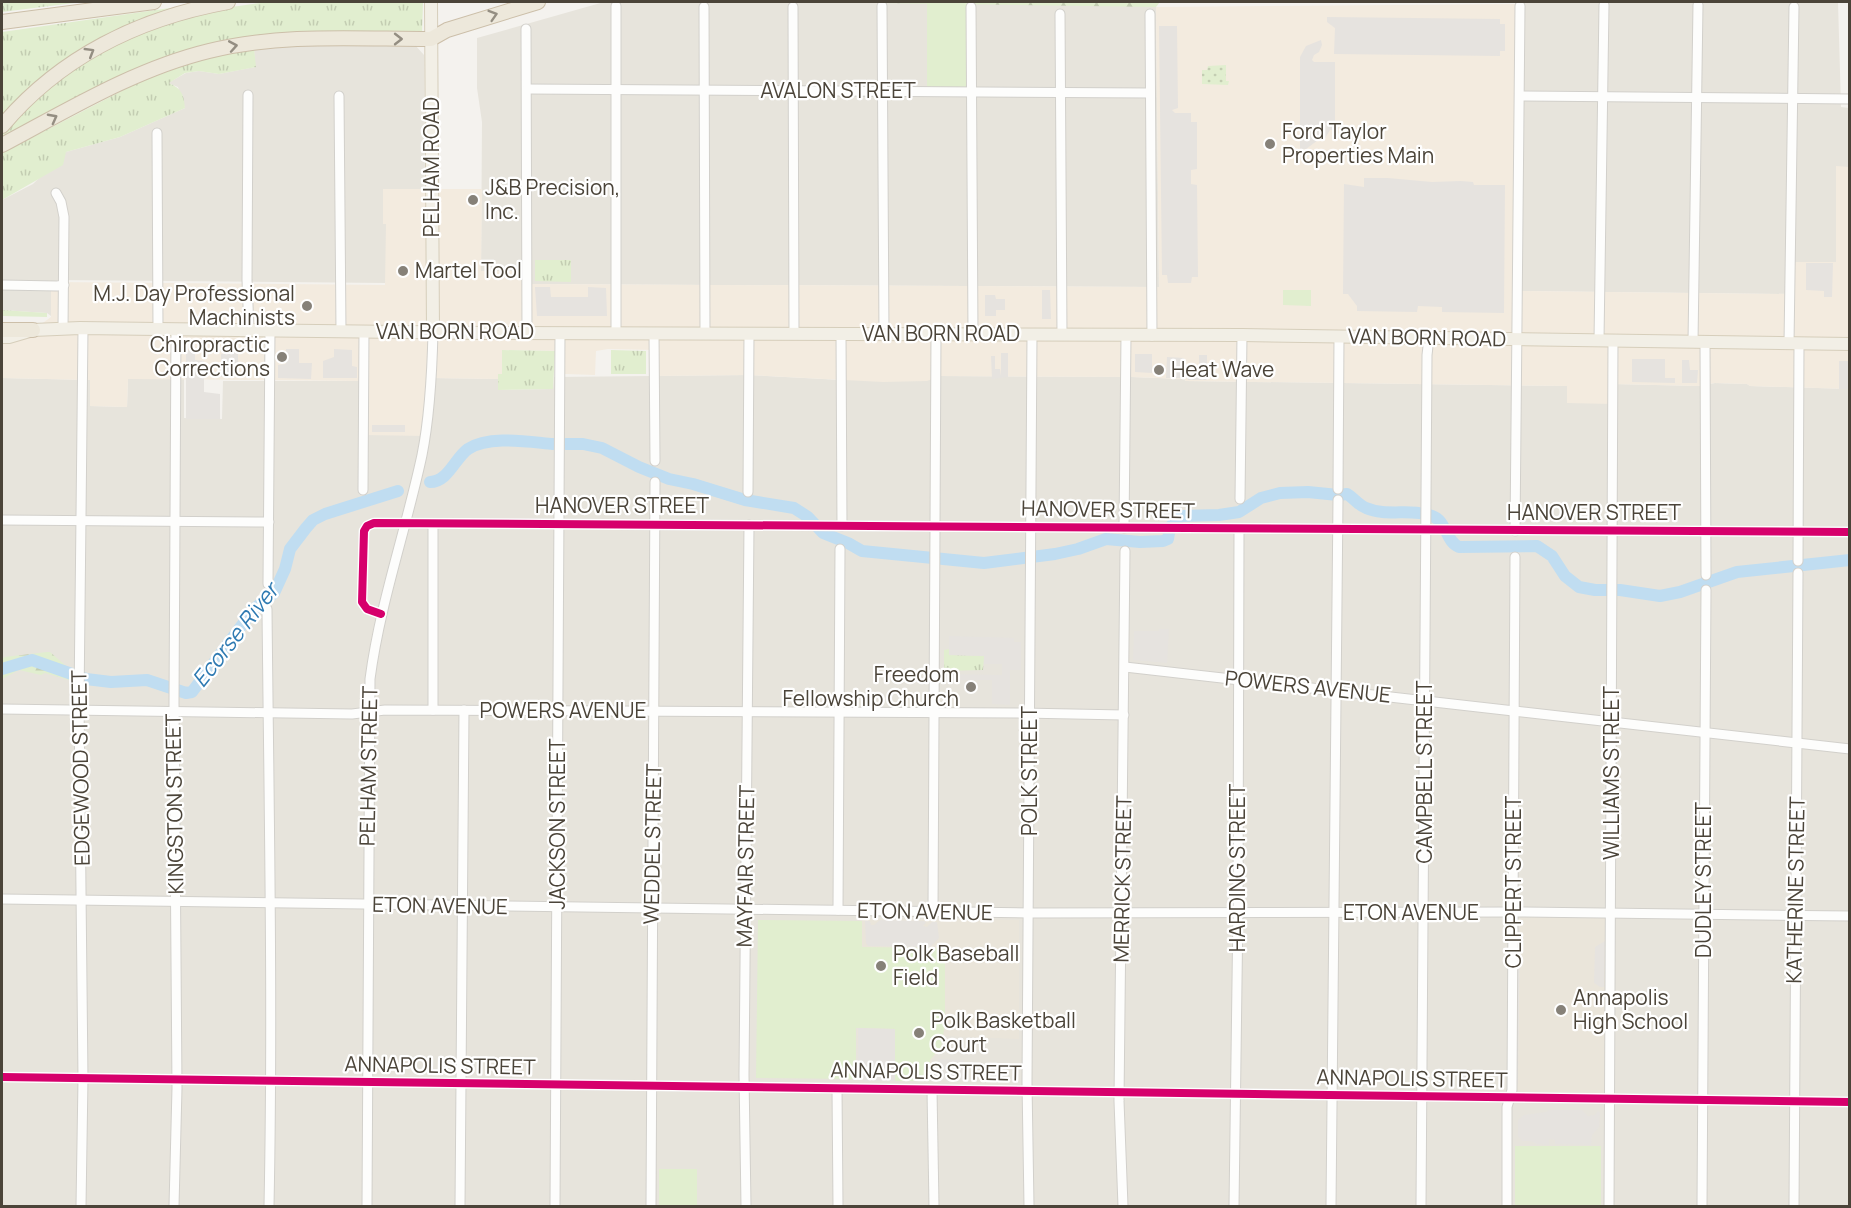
<svg xmlns="http://www.w3.org/2000/svg" width="1851" height="1208" font-family="Manrope,sans-serif">
<defs>
<pattern id="grass-tufts" width="24" height="20" patternUnits="userSpaceOnUse" patternTransform="scale(1.5)"><rect width="24" height="20" fill="#e1eecf"/><path d="M3 7l-1-3M5 7V3M7 7l1-3M15 17l-1-3M17 17v-4M19 17l1-3" fill="none" stroke="#c3cdb2"/></pattern>
<pattern id="forest-firs" width="22" height="20" patternUnits="userSpaceOnUse" patternTransform="scale(1.5)"><rect width="22" height="20" fill="#e1eecf"/><path d="M5 1l3.5 6h-7zM16 11l3.5 6h-7z" fill="#c3cdb2"/></pattern>
<pattern id="garden-dots" width="8" height="8" patternUnits="userSpaceOnUse" patternTransform="scale(1.5)"><rect width="8" height="8" fill="#e1eecf"/><path d="M2 2h.1M6 6h.1" fill="none" stroke="#c3cdb2" stroke-width="1.8" stroke-linecap="round"/></pattern>
</defs>
<rect width="100%" height="100%" fill="#f4f2ee"/>
<g fill="#e7e4dc">
<path d="M604,2H1153L1156,7L1159,287L527,284V271H481L482,122L477,88V38Z"/>
<path d="M1524,2H1838L1841,107L1849,108L1850,167H1836V262H1790V294L1519,291Z"/>
<path d="M301,43L339,46L415,45L424,55L425,189H383L384,224H386V283L57,280L56,283H51V316L47,313L2,310V200L33,184L66,152L120,137L185,108L178,87L168,83L186,73L199,71L219,74L255,67L254,48Z"/>
<path d="M749,375L841,380L940,376L1131,377L1183,379L1186,381L1567,386L1568,403L1613,384L1698,386L1715,383L1747,384L1750,386L1849,389V1206H2V378L90,380V406L127,407L128,379H184V418L222,419L223,381H364L432,378L498,379L499,390L553,389L554,377Z"/>
</g>
<path fill="#f3ebdf" d="M1524,4L1519,291L1790,294V262H1836V166L1849,167V389L1750,386L1747,384L1715,383L1698,386L1613,384V404L1567,403V386L1186,381L1183,379L1133,377L940,376L927,381L883,382L749,375L654,376V350L608,349L596,351L595,375L565,374V351L503,350L502,374H498V379L432,378L425,436L363,435V381L128,379L127,407L90,406V380L2,378V338L33,330L51,317V282L385,285L386,224H383V189H482L481,271H527V284L1159,287L1156,7Z"/>
<g fill="#eae5da">
<path d="M1522,917H1604L1607,920L1606,1091L1601,1095L1519,1094L1515,1090L1517,919Z"/>
<path d="M862,919L1019,920V1039L946,1036L942,1048L932,1060V1080H859L857,1027Z"/>
</g>
<g fill="url(#grass-tufts)">
<path d="M2,2H82L2,12Z"/>
<path d="M267,2H423L422,34L211,45L2,139V32L170,8V10L29,89L5,113L39,96L77,65L119,40L204,11Z"/>
<path d="M254,48L256,67L219,74L199,71L185,73L169,83C182,89 184,95 185,108L120,137L66,152L63,165L2,200V153L139,82L210,56Z"/>
<path d="M535,260H571V282L535,281Z"/>
<path d="M2,310L47,313V317L2,316Z"/>
<path d="M502,350L555,351L553,389L498,390V374H502Z"/>
<path d="M611,350L646,351V374H611Z"/>
<path d="M949,649L950,655L984,656L983,670L944,671V650Z"/>
</g>
<g fill="url(#forest-firs)">
<path d="M811,2H1160L1156,7Z"/>
<path d="M47,652H50L73,672L72,681L45,673L41,675L19,670L2,679V659L5,657Z"/>
</g>
<g fill="#e1eecf">
<path d="M927,2H967L968,87H927Z"/>
<path d="M1283,290H1311V306L1283,305Z"/>
<path d="M758,920L862,921V947L945,948V1024L941,1047L930,1060V1081H895V1029L856,1028V1079L756,1078Z"/>
<rect x="1515" y="1146" width="86" height="60"/>
<rect x="659" y="1169" width="38" height="37"/>
</g>
<path fill="url(#garden-dots)" d="M1226,65V81H1229L1228,85L1202,84V70H1207L1208,66Z"/>
<g fill="#e6e3df">
<path d="M1327,17L1500,19V24H1505V51H1500V56L1334,54L1335,28L1327,22Z"/>
<path d="M1159,26H1177L1178,108L1172,110L1175,113H1191V122H1197V169L1191,170V184L1197,185L1198,277H1192L1191,283H1168L1167,275H1162Z"/>
<path d="M1321,40L1322,45L1319,52L1314,55L1312,60L1314,62H1335V130H1330L1324,140H1318L1306,149H1300V57L1306,46Z"/>
<path d="M1364,178H1388L1432,182L1461,181L1473,182L1474,185H1505L1504,313L1442,312V307L1418,306L1417,312L1357,311V306L1348,294H1343L1344,184L1364,187Z"/>
<path d="M1806,263H1833L1832,297H1824V291L1806,290Z"/>
<path d="M535,287H550L551,297H588V287L606,288L607,316H537Z"/>
<path d="M1042,290H1050L1051,319H1042Z"/>
<path d="M985,295H995L996,299H1005V310H996V316H985Z"/>
<path d="M286,349H299V363H312L311,379L278,378V365L286,364Z"/>
<path d="M334,349L352,350V366L357,367V378H323V361L334,357Z"/>
<path d="M186,350H195V360L204,361V392L220,394V419H186Z"/>
<path d="M230,350H238V377H221V354H230Z"/>
<path d="M1001,353H1008V377L992,379L991,356H995V369H1000L1001,376Z"/>
<path d="M1135,354H1152V373L1135,372Z"/>
<path d="M1199,355H1207V370L1213,371V376L1207,377V380H1188V376H1199Z"/>
<path d="M1167,357L1184,358V378H1166Z"/>
<path d="M1632,359H1665V378H1675V383L1632,382Z"/>
<path d="M1682,360H1689L1690,370H1698L1697,383H1682Z"/>
<rect x="1839" y="361" width="10" height="28"/>
<rect x="372" y="425" width="33" height="7"/>
<path d="M1159,629H1169L1167,663L1133,660L1134,631H1159Z"/>
<path d="M949,636L1014,638V642H1021V670H1010V705L992,704V680H944V674L1002,675V664H984V656L949,655Z"/>
<path d="M880,920L924,921L926,922L923,926L927,927L932,922H937L939,938L930,947L868,946L866,943L865,921H870L871,925H874Z"/>
<path d="M1517,921L1520,927L1518,1082L1516,1088Z"/>
<path d="M1605,941L1604,987H1600L1594,983L1595,947Z"/>
<path d="M858,1028L895,1029V1081H864L858,1062Z"/>
<path d="M938,1059L964,1060L963,1080L932,1079V1069H938Z"/>
<path d="M1549,1110H1582L1588,1116L1595,1115L1598,1111L1600,1113L1599,1127L1592,1135L1591,1145L1555,1144V1140L1549,1139V1145L1537,1144L1531,1141H1522L1518,1136V1120L1524,1115L1546,1112Z"/>
</g>
<g fill="none" stroke-linecap="round" stroke-linejoin="round">
<g stroke="#c0ddf1" stroke-width="12">
<path d="M566,444H583L602,448L639,467L669,479L693,484L745,500L794,508L808,517L823,533L848,543L862,551L984,563L1055,554L1078,549L1106,539L1140,542L1163,541L1168,539L1170,527L1181,516L1219,515L1239,512L1261,498L1280,493L1308,492L1338,495L1347,494C1354,498 1358,505 1366,508C1386,517 1412,508 1432,516C1447,521 1445,541 1459,547L1537,546L1552,556L1565,576L1579,587L1595,590H1620L1660,596L1680,592L1737,572L1850,560"/>
<path d="M430,482C448,482 455,458 468,449C489,435 529,442 553,444"/>
<path d="M2,669L32,660L86,679L111,682L147,680L186,693L192,692L254,609L274,593L285,569L290,549L306,528L313,520L325,514L398,491"/>
</g>
<g stroke="#d2d0cb" stroke-width="11">
<g id="minor">
<path d="M882,6L884,334"/>
<path d="M704,7L705,333"/>
<path d="M793,7L794,333"/>
<path d="M971,7L973,334"/>
<path d="M1060,14L1062,335"/>
<path d="M1150,14L1152,336"/>
<path d="M526,29L527,333"/>
<path d="M527,89L1150,93"/>
<path d="M248,95L247,280L249,330"/>
<path d="M339,96L341,331"/>
<path d="M1520,96L1850,99"/>
<path d="M157,133L158,329"/>
<path d="M56,193L61,202L64,217L63,329"/>
<path d="M2,285L57,286L64,285"/>
<path d="M616,333V6"/>
<path d="M654,333L655,461"/>
<path d="M841,334L842,526"/>
<path d="M1599,340L1604,5"/>
<path d="M1693,342L1698,5"/>
<path d="M1705,342L1706,575"/>
<path d="M1789,343L1794,7"/>
<path d="M1338,489L1339,337"/>
<path d="M363,490L364,331"/>
<path d="M748,492L749,333"/>
<path d="M1240,499L1242,335"/>
<path d="M2,520L269,522"/>
<path d="M433,524V710"/>
<path d="M1124,528L1126,336"/>
<path d="M1515,531L1520,6"/>
<path d="M1798,561L1799,343"/>
<path d="M268,584L270,331"/>
<path d="M267,609C269,808 273,1007 269,1206"/>
<path d="M381,614L367,609L362,602L364,531L367,526L374,523L1850,532"/>
<path d="M1125,667L1850,749"/>
<path d="M2,709L352,714L385,710L1022,713L1124,715"/>
<path d="M2,899L1029,913L1520,912L1850,916"/>
<path d="M838,910L840,549"/>
<path d="M933,911L936,334"/>
<path d="M2,1077L1850,1102"/>
<path d="M837,1089L838,1206"/>
<path d="M932,1090L934,1206"/>
<path d="M81,1206L83,1079L79,703L83,329"/>
<path d="M174,1206L177,1088L174,704L176,330"/>
<path d="M367,1206L370,679C380,603 406,530 422,455C430,415 432,374 433,332"/>
<path d="M460,1206L464,710"/>
<path d="M555,1206L560,333"/>
<path d="M651,1206L655,482"/>
<path d="M746,1206L744,1075L749,525"/>
<path d="M1029,1206L1027,1083L1032,335"/>
<path d="M1123,1206L1119,1101L1125,551"/>
<path d="M1234,1206L1238,908L1239,530"/>
<path d="M1331,1206L1338,500"/>
<path d="M1421,1206L1427,355L1429,338"/>
<path d="M1507,1206V1107L1512,1090L1515,557"/>
<path d="M1609,1206L1613,340"/>
<path d="M1702,1206L1706,590"/>
<path d="M1794,1206L1798,573"/>
</g>
</g>
<g stroke="#d6cebb" stroke-width="14">
<g id="major">
<path d="M431,2L433,332"/>
<path d="M2,337H9L33,330L80,328L487,333L1242,335L1850,344"/>
</g>
</g>
<g stroke="#ccbfa9" stroke-width="16">
<g id="highway">
<path d="M2,22L154,2"/>
<path d="M2,126C60,57 140,18 228,2"/>
<path d="M2,145C68,110 135,69 209,51C281,33 357,39 431,39L447,30L538,2"/>
<path d="M2,330H33"/>
</g>
</g>
<use href="#minor" stroke="#fdfdfc" stroke-width="9"/>
<use href="#major" stroke="#f2efe6" stroke-width="12"/>
<use href="#highway" stroke="#ede8db" stroke-width="14"/>
<g stroke="#fff" stroke-width="11">
<g id="cycleway">
<path d="M381,614L367,609L362,602L364,531L367,526L374,523L1850,532"/>
<path d="M2,1077L1850,1102"/>
</g>
</g>
<use href="#cycleway" stroke="#d6006c" stroke-width="8"/>
</g>
<defs><path id="oneway-chevron" d="M-2-3.5L2.5 0L-2 3.5" fill="none" stroke-width="1.6" stroke-linecap="round" stroke-linejoin="round" transform="scale(1.5)"/></defs>
<g stroke="#948e82">
<use href="#oneway-chevron" transform="translate(493 15) rotate(-17)"/>
<use href="#oneway-chevron" transform="translate(398 39)"/>
<use href="#oneway-chevron" transform="translate(233 46) rotate(-10)"/>
<use href="#oneway-chevron" transform="translate(90 52) rotate(-31)"/>
<use href="#oneway-chevron" transform="translate(53 118) rotate(-28)"/>
</g>
<g fill="#868178" stroke="#fff" stroke-width="2">
<circle cx="1270" cy="144" r="6"/>
<circle cx="473" cy="200" r="6"/>
<circle cx="403" cy="271" r="6"/>
<circle cx="307" cy="306" r="6"/>
<circle cx="282" cy="357" r="6"/>
<circle cx="1159" cy="370" r="6"/>
<circle cx="971" cy="687" r="6"/>
<circle cx="881" cy="966" r="6"/>
<circle cx="1561" cy="1010" r="6"/>
<circle cx="919" cy="1033" r="6"/>
</g>
<g text-anchor="middle" stroke-width="4.5" stroke-linejoin="round" paint-order="stroke">
<g font-size="21" fill="#4b4439" stroke="#fff">
<text x="838" y="98">AVALON STREET</text>
<text transform="translate(432 167) rotate(-90)" y="7">PELHAM ROAD</text>
<text x="455" y="339">VAN BORN ROAD</text>
<text x="941" y="341">VAN BORN ROAD</text>
<text transform="translate(1427 338) rotate(1)" y="7">VAN BORN ROAD</text>
<text x="622" y="513">HANOVER STREET</text>
<text transform="translate(1108 510) rotate(1)" y="7">HANOVER STREET</text>
<text x="1594" y="520">HANOVER STREET</text>
<text transform="translate(1308 687) rotate(6)" y="7">POWERS AVENUE</text>
<text x="563" y="718">POWERS AVENUE</text>
<text transform="translate(369 766) rotate(-89)" y="7">PELHAM STREET</text>
<text transform="translate(81 768) rotate(-91)" y="7">EDGEWOOD STREET</text>
<text transform="translate(1030 771) rotate(-90)" y="7">POLK STREET</text>
<text transform="translate(1425 772) rotate(-90)" y="7">CAMPBELL STREET</text>
<text transform="translate(1612 773) rotate(-90)" y="7">WILLIAMS STREET</text>
<text transform="translate(175 804) rotate(-91)" y="7">KINGSTON STREET</text>
<text transform="translate(558 824) rotate(-90)" y="7">JACKSON STREET</text>
<text transform="translate(653 844) rotate(-89)" y="7">WEDDEL STREET</text>
<text transform="translate(746 866) rotate(-89)" y="7">MAYFAIR STREET</text>
<text transform="translate(1238 868) rotate(-90)" y="7">HARDING STREET</text>
<text transform="translate(1123 879) rotate(-89)" y="7">MERRICK STREET</text>
<text transform="translate(1704 880) rotate(-90)" y="7">DUDLEY STREET</text>
<text transform="translate(1514 882) rotate(-90)" y="7">CLIPPERT STREET</text>
<text transform="translate(1796 890) rotate(-89)" y="7">KATHERINE STREET</text>
<text transform="translate(440 906) rotate(1)" y="7">ETON AVENUE</text>
<text transform="translate(925 912) rotate(1)" y="7">ETON AVENUE</text>
<text x="1411" y="920">ETON AVENUE</text>
<text transform="translate(440 1066) rotate(1)" y="7">ANNAPOLIS STREET</text>
<text transform="translate(926 1072) rotate(1)" y="7">ANNAPOLIS STREET</text>
<text transform="translate(1412 1079) rotate(1)" y="7">ANNAPOLIS STREET</text>
</g>
<g font-size="21" fill="#4b4439" stroke="#fff" text-anchor="start">
<text x="1282" y="139">Ford Taylor<tspan x="1282" dy="24">Properties Main</tspan></text>
<text x="485" y="195">J&amp;B Precision,<tspan x="485" dy="24">Inc.</tspan></text>
<text x="415" y="278">Martel Tool</text>
<text x="295" y="301" text-anchor="end">M.J. Day Professional<tspan x="295" dy="24">Machinists</tspan></text>
<text x="270" y="352" text-anchor="end">Chiropractic<tspan x="270" dy="24">Corrections</tspan></text>
<text x="1171" y="377">Heat Wave</text>
<text x="959" y="682" text-anchor="end">Freedom<tspan x="959" dy="24">Fellowship Church</tspan></text>
<text x="893" y="961">Polk Baseball<tspan x="893" dy="24">Field</tspan></text>
<text x="1573" y="1005">Annapolis<tspan x="1573" dy="24">High School</tspan></text>
<text x="931" y="1028">Polk Basketball<tspan x="931" dy="24">Court</tspan></text>
</g>
<g font-size="22" font-style="italic" fill="#2e7ab2" stroke="#fff">
<text transform="translate(235 635) rotate(-52)" y="8">Ecorse River</text>
</g>
</g>
<rect width="1851" height="1208" fill="none" stroke="#4b4439" stroke-width="6"/>
</svg>
